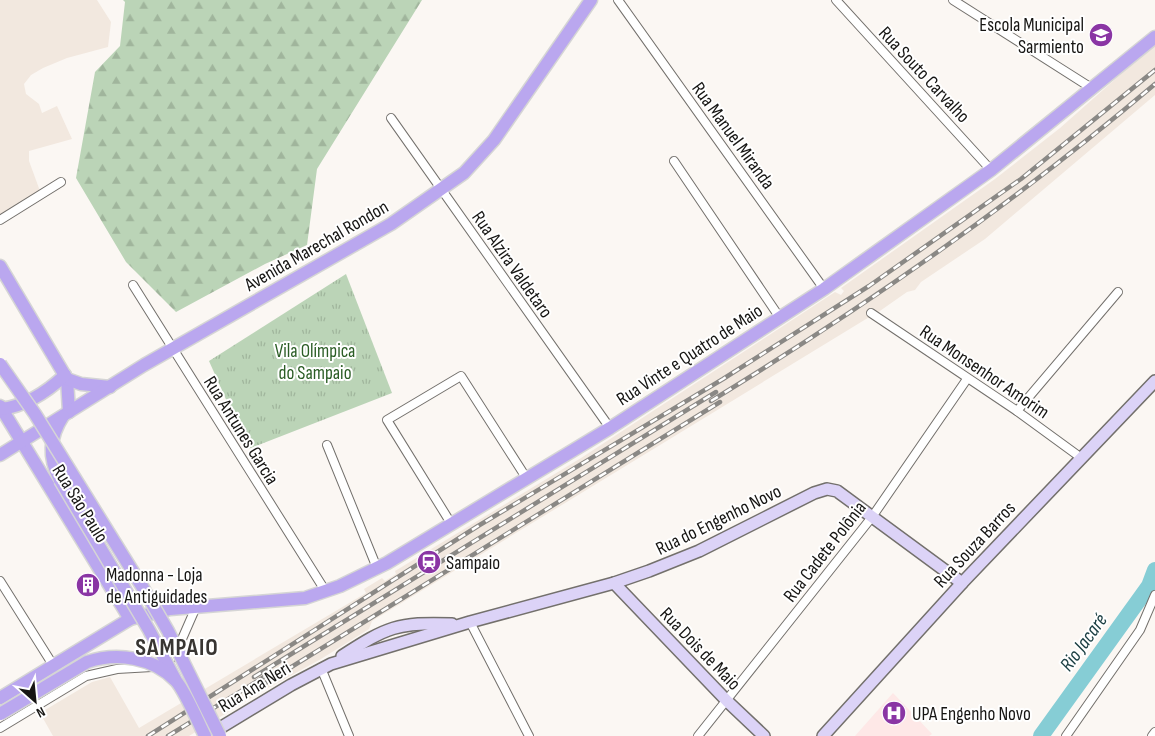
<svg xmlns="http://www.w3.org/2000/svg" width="1155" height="736" font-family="'Sofia Sans Condensed',sans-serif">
<defs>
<pattern id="forest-firs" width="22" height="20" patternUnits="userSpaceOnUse" patternTransform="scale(1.25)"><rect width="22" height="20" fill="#bbd4b7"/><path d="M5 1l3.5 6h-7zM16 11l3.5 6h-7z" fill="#a0b59c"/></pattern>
<pattern id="park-tufts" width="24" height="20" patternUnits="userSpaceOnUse" patternTransform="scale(1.25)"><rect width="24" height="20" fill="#bbd4b7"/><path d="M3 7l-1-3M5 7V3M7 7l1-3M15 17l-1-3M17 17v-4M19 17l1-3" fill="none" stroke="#a0b59c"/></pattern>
</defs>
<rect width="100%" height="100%" fill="#fbf7f3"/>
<g fill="#f2e8df">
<path d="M0,0H97L111,22L108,47L67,58L43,68L31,75L24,84L26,94L39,104L42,113L57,106L72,139L29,151V161L40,191L0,216Z"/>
<path d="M1155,44V95L985,239L921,282L915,290L907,292L877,313L871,308L866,312L871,316L372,621L369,629L321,659L261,692L189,736H53L40,713L92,682L110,677L139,728L366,593L364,589L382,578L385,581L396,574L395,571L581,458L835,292L841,295L844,291L841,288L995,179L1060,128Z"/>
</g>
<path fill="#fee8e7" d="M893,693L932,734L929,736H855Z"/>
<path fill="url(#forest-firs)" d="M123,0H422L317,169L307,245L265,264L176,312L126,262L76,178L95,72L120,46L125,2Z"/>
<path fill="url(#park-tufts)" d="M346,274L392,393L248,449L209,361Z"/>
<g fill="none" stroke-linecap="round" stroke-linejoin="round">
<path stroke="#86cdd5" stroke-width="16" d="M1041,736L1149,586L1155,570"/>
<g stroke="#73706c" stroke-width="10">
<g id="minor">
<path d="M618,0L824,289"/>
<path d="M836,0L991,170"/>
<path d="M953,0L1093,89"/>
<path d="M391,118L610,428"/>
<path d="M674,161L780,318"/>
<path d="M0,220L61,182"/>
<path d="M133,285L326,592"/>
<path d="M871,313L1017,411L1080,457"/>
<path d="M1017,411L1118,292"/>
<path d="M327,445L377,568"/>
<path d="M452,525L387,420L461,376L527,479"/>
<path d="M0,581L53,665"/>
<path d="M470,622L529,736"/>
<path d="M163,664L175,655L196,607"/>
<path d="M321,668L349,736"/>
<path d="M0,728L86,676L117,669L152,667"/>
<path d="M698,736L872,517L967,379"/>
<path d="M1066,736L1140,630L1155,595"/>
<path d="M1152,736L1155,732"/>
</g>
</g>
<g stroke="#73706c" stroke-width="14">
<g id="secondary">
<path d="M614,583L727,701L764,736"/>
<path d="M342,656C387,627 397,622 452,624"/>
<path d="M210,734L291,685L331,664L470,622L614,583L649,571L699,551L814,493L827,489L837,491L962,583"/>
<path d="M823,736L962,583L1155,381"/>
</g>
</g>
<g stroke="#d5d5d5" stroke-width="15">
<g id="primary">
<path d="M0,266L67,379L69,412"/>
<path d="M67,379L81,384L110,387"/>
<path d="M0,406L130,619"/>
<path d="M1,409C26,406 47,392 65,375"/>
<path d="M0,455L144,365L391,224L464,173L494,140L591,0"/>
<path d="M60,480C48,457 49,438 63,416"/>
<path d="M0,698L130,619L170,609L305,598L340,586L387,563L610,428L824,289L991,170L1155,37"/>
</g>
</g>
<use href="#minor" stroke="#fff" stroke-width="8"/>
<use href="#secondary" stroke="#dcd3f7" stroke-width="11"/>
<use href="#primary" stroke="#baa7ef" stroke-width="12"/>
<g stroke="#8a8885" stroke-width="4.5">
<g id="rail">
<path d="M711,401C866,306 1016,202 1155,84"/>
<path d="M254,677L716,392"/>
<path d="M259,687L720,402"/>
<path d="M148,736L478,526L723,379L869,286L1021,179L1155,70"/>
<path d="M168,736L264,677"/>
</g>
</g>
<use href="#rail" stroke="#fff" stroke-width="2.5" stroke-dasharray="8" stroke-linecap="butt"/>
<g stroke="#d5d5d5" stroke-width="15" stroke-linecap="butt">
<g id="primary-bridge">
<path d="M0,364L35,414L143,588L168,631L220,736"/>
<path d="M60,480L149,630L175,679"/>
<path d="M0,714L87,662C117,652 153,657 176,681C185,691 198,722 205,736"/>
</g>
</g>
<use href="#primary-bridge" stroke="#baa7ef" stroke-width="12"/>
</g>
<defs>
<g id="school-disc" transform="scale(1.25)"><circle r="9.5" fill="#8a35a4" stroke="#fff"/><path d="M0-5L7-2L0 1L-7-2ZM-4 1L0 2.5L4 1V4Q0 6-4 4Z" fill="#fff"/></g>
<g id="station-disc" transform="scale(1.25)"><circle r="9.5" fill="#8a35a4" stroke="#fff"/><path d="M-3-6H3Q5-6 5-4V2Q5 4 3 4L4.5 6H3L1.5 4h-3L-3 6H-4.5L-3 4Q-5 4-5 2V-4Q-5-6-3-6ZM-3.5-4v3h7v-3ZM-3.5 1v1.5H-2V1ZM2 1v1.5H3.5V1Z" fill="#fff"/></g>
<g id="building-disc" transform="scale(1.25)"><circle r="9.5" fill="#8a35a4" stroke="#fff"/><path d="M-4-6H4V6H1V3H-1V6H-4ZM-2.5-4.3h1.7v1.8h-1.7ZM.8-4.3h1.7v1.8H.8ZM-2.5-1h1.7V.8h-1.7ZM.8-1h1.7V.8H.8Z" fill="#fff"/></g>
<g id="hospital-disc" transform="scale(1.25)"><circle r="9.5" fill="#8a35a4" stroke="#fff"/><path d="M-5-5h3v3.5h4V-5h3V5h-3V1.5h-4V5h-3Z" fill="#fff"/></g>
</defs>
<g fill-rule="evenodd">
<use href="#school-disc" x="1101" y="35"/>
<use href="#station-disc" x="429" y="562"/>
<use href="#building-disc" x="88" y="585"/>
<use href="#hospital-disc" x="894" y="713"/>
</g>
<g text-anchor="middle" stroke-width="4" stroke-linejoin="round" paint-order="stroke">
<g font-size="19" fill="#161513" stroke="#fff" text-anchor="start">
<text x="1084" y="31" text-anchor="end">Escola Municipal<tspan x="1084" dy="22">Sarmiento</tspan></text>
<text x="446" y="569">Sampaio</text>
<text x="106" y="581">Madonna - Loja<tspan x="106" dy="22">de Antiguidades</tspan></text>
<text x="912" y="720">UPA Engenho Novo</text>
</g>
<g font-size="19" fill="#161513" stroke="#fff">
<text transform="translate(925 74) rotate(47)" y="7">Rua Souto Carvalho</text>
<text transform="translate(734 135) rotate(54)" y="7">Rua Manuel Miranda</text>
<text transform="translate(316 245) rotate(-30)" y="7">Avenida Marechal Rondon</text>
<text transform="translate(513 264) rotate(55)" y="7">Rua Alzira Valdetaro</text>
<text transform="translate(689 354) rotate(-33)" y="7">Rua Vinte e Quatro de Maio</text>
<text transform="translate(985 371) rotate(34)" y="7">Rua Monsenhor Amorim</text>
<text transform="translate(242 430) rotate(58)" y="7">Rua Antunes Garcia</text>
<text transform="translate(81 503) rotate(58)" y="7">Rua São Paulo</text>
<text transform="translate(718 519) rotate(-26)" y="7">Rua do Engenho Novo</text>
<text transform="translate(974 544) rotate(-47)" y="7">Rua Souza Barros</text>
<text transform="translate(824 551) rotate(-52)" y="7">Rua Cadete Polônia</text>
<text transform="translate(701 648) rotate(46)" y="7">Rua Dois de Maio</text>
<text transform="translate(254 686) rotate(-31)" y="7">Rua Ana Neri</text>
</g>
<g font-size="19" fill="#2b5d25" stroke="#fff">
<text x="315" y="357">Vila Olímpica<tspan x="315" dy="22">do Sampaio</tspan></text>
</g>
<g font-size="20" font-style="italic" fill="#1d4044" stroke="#fff">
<text transform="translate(1083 642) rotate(-54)" y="7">Rio Jacaré</text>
</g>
<g font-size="24" font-weight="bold" letter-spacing="1" fill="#383532" stroke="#fff">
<text x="177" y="655">SAMPAIO</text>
</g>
</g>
<g transform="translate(35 701) rotate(153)" stroke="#ffffff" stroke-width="4" paint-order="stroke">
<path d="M0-4L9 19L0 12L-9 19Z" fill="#161513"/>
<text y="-8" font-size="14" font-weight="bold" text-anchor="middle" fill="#161513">N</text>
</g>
</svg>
